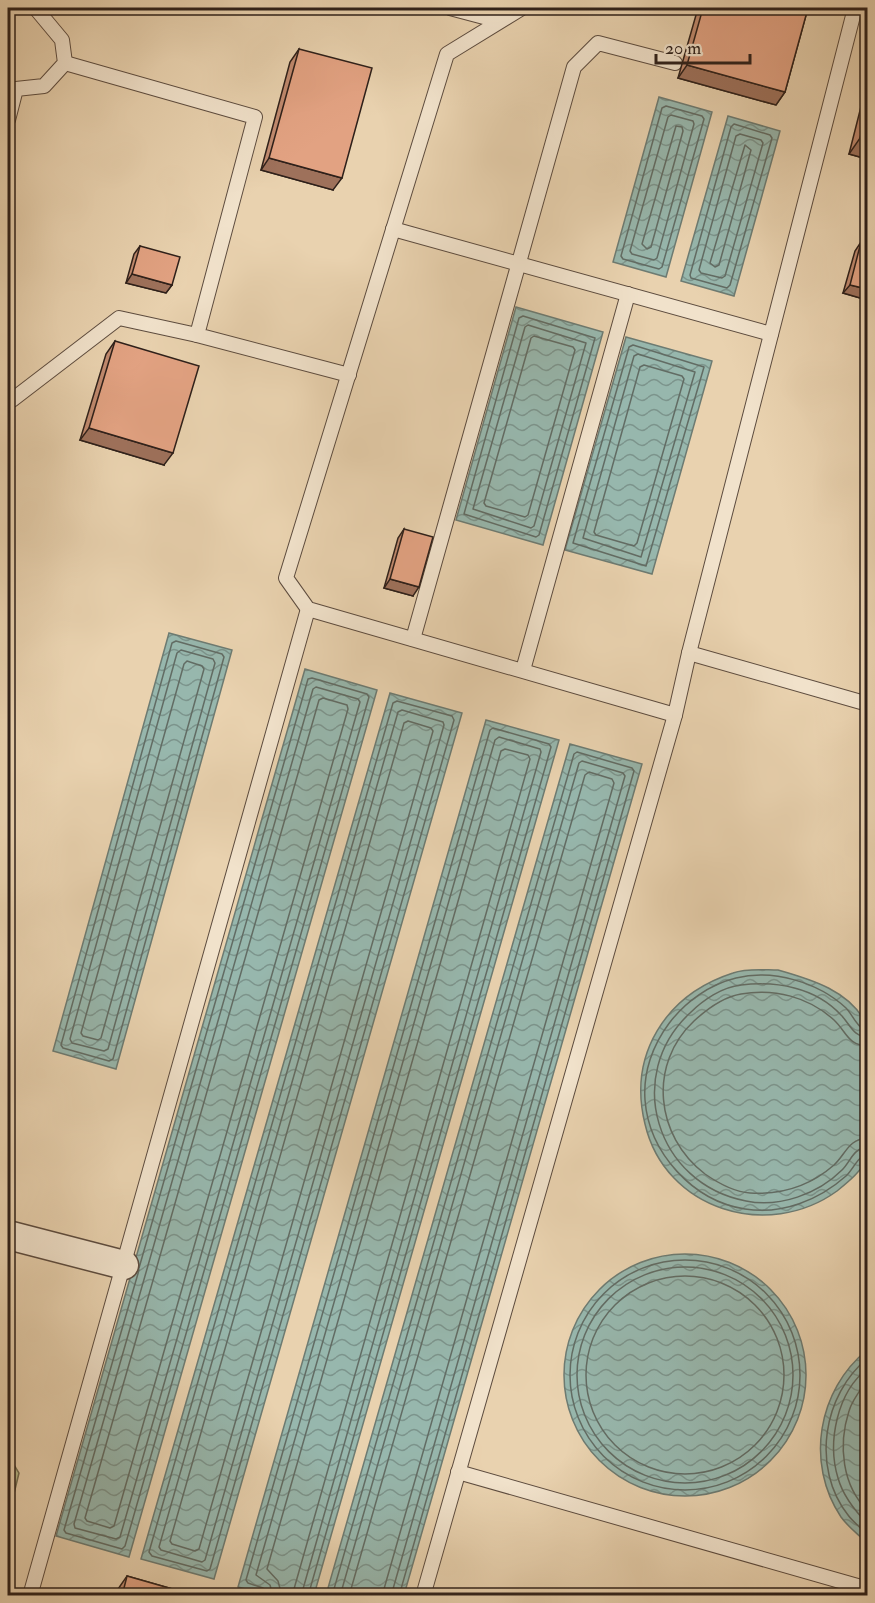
<svg xmlns="http://www.w3.org/2000/svg" width="875" height="1603" font-family="'IM FELL Double Pica',serif">
<defs>
<pattern id="water-waves" width="16" height="10" patternUnits="userSpaceOnUse" patternTransform="scale(1.5)"><rect width="16" height="10" fill="#97b7ad"/><path d="M0 5q4-4 8 0t8 0" fill="none" stroke="#7c948c"/></pattern>
</defs>
<rect width="100%" height="100%" fill="#e9d2af"/>
<filter id="stains"><feTurbulence type="fractalNoise" baseFrequency=".00333" numOctaves="4"/><feColorMatrix values="0 0 0 0 .2 0 0 0 0 .09 0 0 0 0 .02 0 0 0 .5 -.17"/></filter>
<radialGradient id="worn" r=".72"><stop offset=".6" stop-color="#630" stop-opacity="0"/><stop offset="1" stop-color="#630" stop-opacity=".3"/></radialGradient>
<path fill="#b8bb8a" stroke="#736e52" stroke-width="1.5" d="M8,1455L19,1473L8,1518Z"/>
<g fill="url(#water-waves)" stroke="#6d7b72" stroke-width="1.5">
<path d="M659,97L712,112L666,277L613,262Z"/>
<path d="M728,116L780,131L734,296L681,281Z"/>
<path d="M516,307L603,332L543,545L456,520Z"/>
<path d="M626,337L712,361L652,574L565,550Z"/>
<path d="M169,633L232,650L116,1069L53,1051Z"/>
<path d="M305,669L377,690L129,1557L56,1536Z"/>
<path d="M390,693L462,713L214,1579L141,1559Z"/>
<path d="M486,720L559,740L314,1595H268L238,1587Z"/>
<path d="M570,744L642,764L404,1595H326Z"/>
<path d="M778,970C810,979 852,991 867,1026C871,1036 868,1064 868,1076C868,1091 871,1147 867,1158C862,1171 848,1182 837,1191C768,1241 665,1210 645,1124C628,1055 665,995 733,973C746,968 764,970 778,970Z"/>
<circle cx="685" cy="1375" r="121"/>
<path d="M867,1350V1543C859,1535 848,1527 841,1517C805,1463 818,1390 867,1350Z"/>
</g>
<g fill="none" stroke-linecap="round" stroke-linejoin="round">
<g stroke="#626c64" stroke-width="1.5">
<path d="M666,106L702,116L704,119L662,267L659,269L623,259L621,256L662,108Z"/>
<path d="M671,115L693,121L694,124L657,258L654,260L632,254L630,251L668,117Z"/>
<path d="M734,124L770,135L772,138L730,285L727,288L691,278L690,275L731,127Z"/>
<path d="M676,126L682,127L683,131L651,247L647,249L642,244Z"/>
<path d="M740,134L761,140L763,143L725,276L722,278L701,273L699,270L736,136Z"/>
<path d="M745,145L751,150L719,265L715,267L710,263Z"/>
<path d="M523,316L595,338L539,535L536,537L464,514L519,318Z"/>
<path d="M528,325L586,343L534,526L531,528L473,509L525,327Z"/>
<path d="M534,336L573,347L575,350L528,515L525,517L486,506L484,503L531,338Z"/>
<path d="M633,345L704,367L646,566L573,543L629,347Z"/>
<path d="M638,354L695,372L641,557L583,538L634,356Z"/>
<path d="M644,365L682,376L684,379L637,543L634,546L596,535L594,532L640,367Z"/>
<path d="M176,641L222,654L224,657L113,1059L109,1061L63,1048L61,1045L172,643Z"/>
<path d="M181,650L213,659L215,663L108,1049L104,1051L72,1043L70,1039L177,653Z"/>
<path d="M187,661L202,666L204,669L101,1038L98,1040L83,1036L81,1033L184,664Z"/>
<path d="M316,687L358,699L360,702L120,1537L116,1539L75,1528L74,1524L313,689Z"/>
<path d="M323,698L347,705L348,709L114,1526L110,1528L87,1521L85,1518L319,700Z"/>
<path d="M397,701L452,716L454,720L210,1569L207,1571L152,1556L149,1552L393,703Z"/>
<path d="M402,710L443,722L444,725L205,1560L202,1562L161,1550L159,1547L398,712Z"/>
<path d="M408,721L431,728L433,731L199,1549L195,1551L172,1544L170,1541L404,723Z"/>
<path d="M868,1030C857,1029 853,1015 846,1008C818,982 773,969 736,978C683,991 641,1045 645,1100C649,1153 693,1201 745,1209C782,1215 819,1200 846,1176C854,1169 857,1156 868,1155"/>
<path d="M868,1037C853,1037 850,1024 841,1015C815,987 776,981 741,985C722,987 703,1000 690,1013C623,1075 656,1184 746,1201C779,1208 818,1194 842,1170C851,1161 853,1148 868,1147"/>
<path d="M868,1046C848,1046 846,1031 834,1020C809,997 774,988 741,994C723,997 707,1009 694,1021C648,1064 655,1136 705,1174C718,1183 734,1192 750,1193C782,1195 810,1186 834,1165C846,1154 848,1139 868,1138"/>
<circle cx="685" cy="1375" r="115"/>
<circle cx="685" cy="1375" r="108"/>
<path d="M139,1270L64,1530L66,1533L122,1549L125,1546L369,697L367,694L312,678L308,679L139,1268"/>
<circle cx="685" cy="1375" r="99"/>
<path d="M868,1358C823,1394 811,1468 848,1515C853,1522 861,1528 868,1535"/>
<path d="M868,1368C837,1392 827,1442 838,1478C843,1496 855,1511 868,1524"/>
<path d="M868,1379C861,1389 852,1400 849,1411C838,1445 842,1486 868,1511"/>
<path d="M265,1596L263,1588L248,1583L246,1580L490,730L493,728L549,744L551,747L308,1596"/>
<path d="M273,1596L270,1585L256,1575L495,740L499,737L540,749L541,752L301,1596"/>
<path d="M282,1596L278,1581L267,1569L501,751L505,749L528,755L530,759L292,1596"/>
<path d="M332,1596L574,754L577,752L632,768L634,771L399,1596"/>
<path d="M340,1596L579,763L582,761L623,773L625,776L391,1596"/>
<path d="M349,1596L585,775L589,772L612,779L614,783L382,1596"/>
</g>
<g stroke="#5d4c3f" stroke-width="16">
<g id="lane">
<path d="M450,8L499,21"/>
<path d="M522,8L447,54L286,578L308,609L675,715"/>
<path d="M65,63L255,117L197,335L349,375"/>
<path d="M8,120L16,89L44,86L65,63L62,40L37,10L38,8"/>
<path d="M393,229L771,334"/>
<path d="M8,399L12,400L119,318L197,335"/>
<path d="M413,639L574,67L598,43L675,63"/>
<path d="M689,653L868,704"/>
<path d="M523,670L628,294"/>
<path d="M458,1472L868,1589"/>
<path d="M30,1596L308,609"/>
<path d="M423,1596L675,715L689,653L855,8"/>
</g>
</g>
<g stroke="#5d4c3f" stroke-width="31">
<path id="street" d="M8,1235L124,1265"/>
</g>
<use href="#lane" stroke="#f1e2cb" stroke-width="14"/>
<use href="#street" stroke="#f1e2cb" stroke-width="28"/>
</g>
<g fill="#c28b70" stroke="#2e201a" stroke-width="1.5">
<path d="M698,8H808L785,92L776,105L678,78Z"/>
<path d="M299,49L333,190L261,170L290,62Z"/>
<path d="M867,83V159L849,154Z"/>
<path d="M861,242L867,300L843,293L855,251Z"/>
<path d="M140,246L172,285L166,293L126,283L134,254Z"/>
<path d="M115,341L164,465L80,440L106,354Z"/>
<path d="M404,529L413,596L384,588L398,538Z"/>
<path d="M127,1576L197,1596H117L118,1589Z"/>
</g>
<g fill="#9e715b" stroke="#2e201a" stroke-width="1.5">
<path d="M687,65L785,92L776,105L678,78Z"/>
<path d="M860,138L867,140V159L849,154Z"/>
<path d="M269,158L342,178L333,190L261,170Z"/>
<path d="M132,274L172,285L166,293L126,283Z"/>
<path d="M850,285L867,289V300L843,293Z"/>
<path d="M89,428L173,453L164,465L80,440Z"/>
<path d="M390,579L419,587L413,596L384,588Z"/>
</g>
<g fill="#e2a282" stroke="#2e201a" stroke-width="1.5">
<path d="M703,8H808L785,92L687,65Z"/>
<path d="M299,49L372,68L342,178L269,158Z"/>
<path d="M867,109V140L860,138Z"/>
<path d="M861,242L867,244V289L850,285Z"/>
<path d="M140,246L180,257L172,285L132,274Z"/>
<path d="M115,341L199,366L173,453L89,428Z"/>
<path d="M404,529L433,537L419,587L390,579Z"/>
<path d="M127,1576L197,1596H122Z"/>
</g>
<rect width="875" height="1603" fill="none" stroke="#e9d2af" stroke-width="30"/>
<rect x="9" y="9" width="857" height="1585" fill="none" stroke="#2e201a" stroke-width="3"/>
<rect x="15" y="15" width="845" height="1573" fill="none" stroke="#2e201a" stroke-width="1.5"/>
<path d="M656 54v9h94v-9" fill="none" stroke="#2e201a" stroke-width="3"/>
<text x="665" y="54" font-size="18" fill="#2e201a" stroke="#f1e2cb" stroke-width="4.5" paint-order="stroke">20 m</text>
<rect width="100%" height="100%" filter="url(#stains)"/>
<rect width="100%" height="100%" fill="url(#worn)"/>
</svg>
